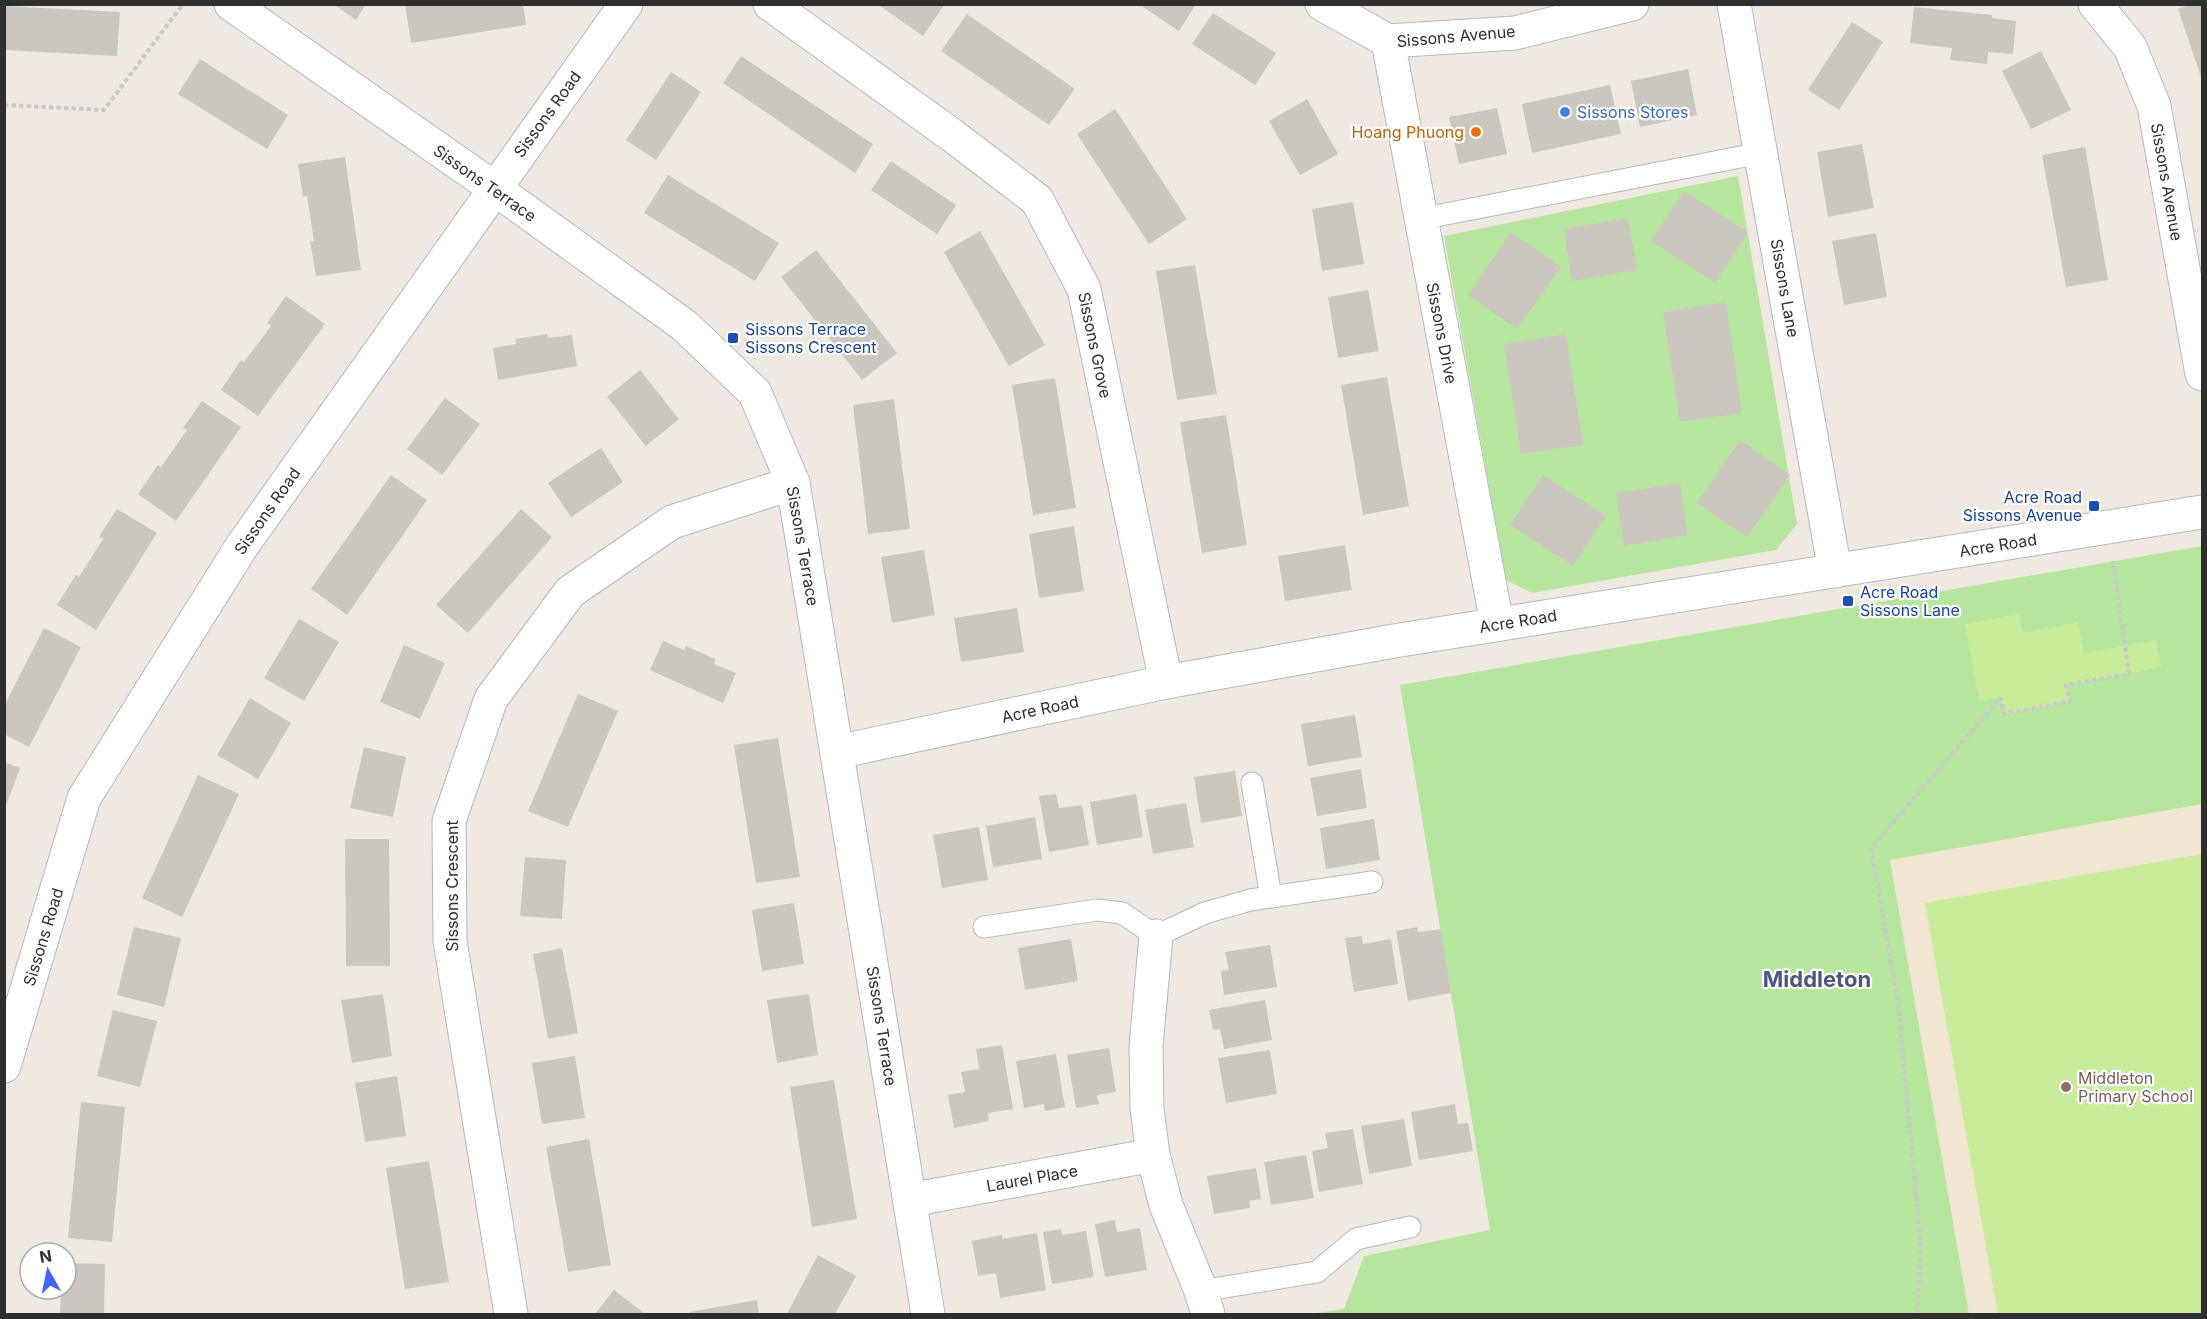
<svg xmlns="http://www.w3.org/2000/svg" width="2207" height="1319" font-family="Inter,sans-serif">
<rect width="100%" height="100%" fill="#efe9e1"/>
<path fill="#f0e6d1" d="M2202,804V1314H1969L1890,860Z"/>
<g fill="#b6e59e">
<path d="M1738,176L1797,524L1776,550L1532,593L1506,580L1444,236Z"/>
<path d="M2202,546V804L1890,860L1969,1314H1310L1344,1309L1364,1256L1490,1230L1400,685Z"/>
</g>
<g fill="#c9ec9a">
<path d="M2019,614L2023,633L2078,622L2084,653L2156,640L2161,667L2067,685L2070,701L2004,714L2001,697L1979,701L1965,624Z"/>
<path d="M2202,854V1314H1998L1925,903Z"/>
</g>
<g fill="#cbc7bf">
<path d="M333,4H366L356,20Z"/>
<path d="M405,4H523L526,25L411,43Z"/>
<path d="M877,4H945L923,36Z"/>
<path d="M1139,4H1196L1179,31Z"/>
<path d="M2191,4H2202V80L2178,9Z"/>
<path d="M4,6L120,12L117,56L4,50Z"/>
<path d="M1914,7L1992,15V18L2016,21L2013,54L1988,52L1987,64L1950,60L1952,48L1910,43Z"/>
<path d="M1213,13L1276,53L1255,85L1192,44Z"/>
<path d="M967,14L1075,89L1049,125L941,51Z"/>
<path d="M1852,22L1883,42L1839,110L1808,90Z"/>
<path d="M2041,51L2071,110L2031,129L2002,71Z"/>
<path d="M741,56L873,144L855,173L723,83Z"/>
<path d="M200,59L288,115L267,149L178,94Z"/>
<path d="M1688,69L1697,115L1640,127L1631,81Z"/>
<path d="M671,72L701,92L656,160L626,140Z"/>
<path d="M1610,85L1621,134L1532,153L1522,104Z"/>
<path d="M1307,99L1338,154L1300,175L1269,121Z"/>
<path d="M1497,108L1507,154L1459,164L1449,117Z"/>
<path d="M1115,109L1187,219L1149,244L1077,134Z"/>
<path d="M1862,144L1874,208L1828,217L1817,152Z"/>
<path d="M2085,147L2108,280L2066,287L2042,155Z"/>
<path d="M345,157L361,270L316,276L310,241H314L307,196L303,197L298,164Z"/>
<path d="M891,161L956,205L937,234L871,190Z"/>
<path d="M668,175L779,243L755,281L644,213Z"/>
<path d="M1684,191L1748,232L1715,283L1651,241Z"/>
<path d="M1353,202L1364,264L1322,271L1312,209Z"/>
<path d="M1628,218L1637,270L1572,281L1564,229Z"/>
<path d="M980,231L1045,345L1009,366L944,252Z"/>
<path d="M1511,232L1561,267L1517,329L1468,295Z"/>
<path d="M1876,233L1887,297L1844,305L1832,241Z"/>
<path d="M816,250L897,353L862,380L781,277Z"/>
<path d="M1195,265L1217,394L1177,400L1156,271Z"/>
<path d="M1368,290L1379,351L1338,358L1328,297Z"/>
<path d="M286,296L325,324L258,416L221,390L241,360L244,362L271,326L267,323Z"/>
<path d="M1726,302L1742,413L1680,422L1663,312Z"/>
<path d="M547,334L548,338L572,335L577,366L498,380L493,348L516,344L515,339Z"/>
<path d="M1566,334L1583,445L1521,454L1504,344Z"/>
<path d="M640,370L679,419L646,446L607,397Z"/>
<path d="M1387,377L1409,506L1363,515L1341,385Z"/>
<path d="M1055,378L1076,508L1033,515L1012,385Z"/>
<path d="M445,398L480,424L442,475L407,449Z"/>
<path d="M894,399L910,529L868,534L853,405Z"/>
<path d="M202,401L241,427L176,521L138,494L158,465L161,467L173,450L187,430L183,428Z"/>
<path d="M1226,415L1247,545L1202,553L1180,422Z"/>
<path d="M1740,440L1790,475L1747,537L1697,503Z"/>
<path d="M601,448L623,482L571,517L548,483Z"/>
<path d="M391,475L427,500L347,615L311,589Z"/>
<path d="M1543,475L1606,516L1573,566L1510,525Z"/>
<path d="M1680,483L1688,535L1624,546L1616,493Z"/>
<path d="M117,509L157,533L96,630L57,605L76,575L79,577L103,539L99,537Z"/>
<path d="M521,509L552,537L468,633L436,605Z"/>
<path d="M1074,526L1084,591L1039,598L1029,534Z"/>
<path d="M1345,545L1352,590L1285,601L1278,556Z"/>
<path d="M924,550L935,615L892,623L881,557Z"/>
<path d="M1017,608L1024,652L961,662L954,618Z"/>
<path d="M299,619L339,642L304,701L264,678Z"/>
<path d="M44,628L81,647L29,747L4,734V706Z"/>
<path d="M663,641L684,650L686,646L715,659L714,664L736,673L723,703L650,670Z"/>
<path d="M404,645L445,663L420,719L380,702Z"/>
<path d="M578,694L618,711L568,827L528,811Z"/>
<path d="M250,698L291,723L258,779L217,755Z"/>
<path d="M1355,715L1362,757L1308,766L1301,724Z"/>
<path d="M778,738L800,877L756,883L734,745Z"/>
<path d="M364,747L406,757L393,817L350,808Z"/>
<path d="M4,762L20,768L5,808H4Z"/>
<path d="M1361,769L1367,808L1317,816L1310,778Z"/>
<path d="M1235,771L1242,816L1201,823L1194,777Z"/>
<path d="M198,775L239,794L182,917L142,898Z"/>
<path d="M1056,794L1059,808L1082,805L1089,845L1049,852L1039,796Z"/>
<path d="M1136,794L1143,837L1097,845L1090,802Z"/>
<path d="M1186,803L1194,847L1153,854L1145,810Z"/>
<path d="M1035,817L1042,859L993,867L986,826Z"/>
<path d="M1374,819L1380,860L1326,869L1320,828Z"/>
<path d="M979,827L988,880L942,888L933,835Z"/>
<path d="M345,839H389L390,966H346Z"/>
<path d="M525,857L566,860L562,919L520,916Z"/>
<path d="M794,903L804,964L762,971L752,910Z"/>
<path d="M134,927L181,938L164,1007L117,995Z"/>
<path d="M1417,927L1418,932L1441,929L1451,993L1408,1001L1396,931Z"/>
<path d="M1362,936L1363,944L1391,939L1398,984L1354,992L1345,938Z"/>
<path d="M1071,939L1078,981L1025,990L1018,948Z"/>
<path d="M1270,945L1277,987L1224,995L1221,971L1229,970L1225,952Z"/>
<path d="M562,948L578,1033L548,1039L533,954Z"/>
<path d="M383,994L392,1056L352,1063L341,1000Z"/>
<path d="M809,994L818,1055L777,1063L767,1000Z"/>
<path d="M1265,1000L1272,1040L1224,1049L1220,1029L1213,1030L1209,1010Z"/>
<path d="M113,1010L157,1021L140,1087L97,1076Z"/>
<path d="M1002,1045L1013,1109L988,1113L989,1121L954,1128L948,1095L965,1092L961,1072L979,1069L976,1049Z"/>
<path d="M1109,1048L1116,1092L1097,1095L1099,1104L1076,1108L1067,1055Z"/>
<path d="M1270,1050L1277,1094L1226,1103L1218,1058Z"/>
<path d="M1056,1054L1065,1107L1045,1111L1044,1104L1024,1108L1016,1061Z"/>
<path d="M575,1056L585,1118L542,1124L532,1063Z"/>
<path d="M397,1076L406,1136L365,1142L355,1083Z"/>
<path d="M834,1080L857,1219L812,1227L790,1087Z"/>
<path d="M81,1102L125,1107L112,1242L68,1238Z"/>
<path d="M1455,1104L1458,1124L1468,1123L1473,1151L1419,1160L1411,1112Z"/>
<path d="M1404,1119L1412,1166L1369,1174L1361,1126Z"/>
<path d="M1353,1129L1363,1184L1319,1192L1312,1151L1328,1148L1325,1133Z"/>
<path d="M589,1139L611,1265L568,1272L546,1147Z"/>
<path d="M1306,1155L1314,1198L1271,1205L1264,1162Z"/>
<path d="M429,1161L449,1282L405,1289L386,1168Z"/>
<path d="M1256,1168L1261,1199L1249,1201L1250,1208L1214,1214L1207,1176Z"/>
<path d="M1115,1220L1117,1232L1140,1228L1147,1270L1105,1277L1095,1224Z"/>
<path d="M1061,1229L1062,1235L1086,1231L1094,1277L1052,1284L1043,1232Z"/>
<path d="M1037,1233L1046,1290L1000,1298L996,1273L978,1276L972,1241L1002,1235V1239Z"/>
<path d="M818,1255L856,1276L835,1314H787Z"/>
<path d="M66,1263L105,1264L104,1314H60L61,1289H66Z"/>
<path d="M614,1290L640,1310L645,1314H595Z"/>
<path d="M757,1300L759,1314H690L689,1312Z"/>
</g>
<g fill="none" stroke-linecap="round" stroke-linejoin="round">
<g stroke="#b4b7c1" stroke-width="23">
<g id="service">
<path d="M1420,219L1761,153"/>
<path d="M1252,783L1271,897"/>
<path d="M984,927L1097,910L1122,913L1156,936L1205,913L1250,900L1372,882"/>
<path d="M1201,1291L1317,1272L1356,1239L1410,1227"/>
</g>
</g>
<g stroke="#b4b7c1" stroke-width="35">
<g id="minor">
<path d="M231,4L494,188L685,326L755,393L793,483L928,1314"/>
<path d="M770,4L953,136L1037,200L1084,289L1166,682"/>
<path d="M1322,4L1388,41L1515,33L1632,4"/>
<path d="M1734,4L1835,571"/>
<path d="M2095,4L2130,47L2154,106L2202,374"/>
<path d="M1388,41L1497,624"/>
<path d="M837,752L1166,682L1394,641L2202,512"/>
<path d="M4,1066L84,798L242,546L626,4"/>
<path d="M1153,1155L1166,1205L1201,1291L1208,1314"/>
<path d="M910,1200L1153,1155L1147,1108L1146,1046L1156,936"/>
<path d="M511,1314L450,941L449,821L491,699L570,592L672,522L793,483"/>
</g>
</g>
<g stroke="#c9c9c9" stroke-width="4" stroke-dasharray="4.5 3" stroke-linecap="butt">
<path d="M4,105L104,110L183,4"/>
<path d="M2001,697L2004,714L2070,701L2066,685L2129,674L2113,561"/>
<path d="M1917,1314L1921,1249L1898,1002L1871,848L2001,697"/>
</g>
<use href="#service" stroke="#fff" stroke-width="21"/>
<use href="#minor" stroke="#fff" stroke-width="33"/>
</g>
<circle fill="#3f7fe0" stroke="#fff" stroke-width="2" cx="1565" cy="112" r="6"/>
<circle fill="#e8710a" stroke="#fff" stroke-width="2" cx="1476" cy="132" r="6"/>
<g fill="#1a4fb4" stroke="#fff" stroke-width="2">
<rect x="727" y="332" width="12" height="12" rx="3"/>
<rect x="2088" y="500" width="12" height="12" rx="3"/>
<rect x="1842" y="595" width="12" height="12" rx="3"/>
</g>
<circle fill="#8d6e63" stroke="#fff" stroke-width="2" cx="2066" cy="1087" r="6"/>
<g text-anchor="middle" stroke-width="4.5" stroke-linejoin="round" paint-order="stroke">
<g font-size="16" fill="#2e2e2e" stroke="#fff">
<text transform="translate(1456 36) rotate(-5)" y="6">Sissons Avenue</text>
<text transform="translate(547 114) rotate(-54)" y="6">Sissons Road</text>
<text transform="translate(2167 182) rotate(80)" y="6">Sissons Avenue</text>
<text transform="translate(485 183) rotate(35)" y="6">Sissons Terrace</text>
<text transform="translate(1785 288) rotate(80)" y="6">Sissons Lane</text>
<text transform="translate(1442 333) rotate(79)" y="6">Sissons Drive</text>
<text transform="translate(1095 345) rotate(78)" y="6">Sissons Grove</text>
<text transform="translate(267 511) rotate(-55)" y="6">Sissons Road</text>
<text transform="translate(1998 545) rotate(-9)" y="6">Acre Road</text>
<text transform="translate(803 546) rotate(80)" y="6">Sissons Terrace</text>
<text transform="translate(1518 621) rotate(-9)" y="6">Acre Road</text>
<text transform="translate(1040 709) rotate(-12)" y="6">Acre Road</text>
<text transform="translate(452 886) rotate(-90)" y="6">Sissons Crescent</text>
<text transform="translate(43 937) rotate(-73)" y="6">Sissons Road</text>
<text transform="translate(882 1026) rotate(81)" y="6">Sissons Terrace</text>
<text transform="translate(1032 1178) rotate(-10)" y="6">Laurel Place</text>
</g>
<g font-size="16" fill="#366cbe" stroke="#fff" text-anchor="start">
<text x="1577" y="118">Sissons Stores</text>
</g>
<g font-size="16" fill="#c56008" stroke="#fff" text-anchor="end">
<text x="1464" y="138">Hoang Phuong</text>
</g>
<g font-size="16" fill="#164399" stroke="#fff" text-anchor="start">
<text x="745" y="335">Sissons Terrace<tspan x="745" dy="18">Sissons Crescent</tspan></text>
<text x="2082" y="503" text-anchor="end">Acre Road<tspan x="2082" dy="18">Sissons Avenue</tspan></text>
<text x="1860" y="598">Acre Road<tspan x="1860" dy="18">Sissons Lane</tspan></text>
</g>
<g font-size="16" fill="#785e54" stroke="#fff" text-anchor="start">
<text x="2078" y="1084">Middleton<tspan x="2078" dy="18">Primary School</tspan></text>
</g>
<g font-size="22" font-weight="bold" fill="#4d5680" stroke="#fff">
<text x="1817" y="987">Middleton</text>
</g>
</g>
<rect width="2207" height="1319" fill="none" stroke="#2e2e2e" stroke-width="12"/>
<g transform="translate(48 1271) rotate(351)"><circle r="28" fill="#ffffff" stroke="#ababab" stroke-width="1.5"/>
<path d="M0-4.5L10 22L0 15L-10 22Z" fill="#4264fb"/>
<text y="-9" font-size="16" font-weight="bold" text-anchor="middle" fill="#2e2e2e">N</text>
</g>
</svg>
